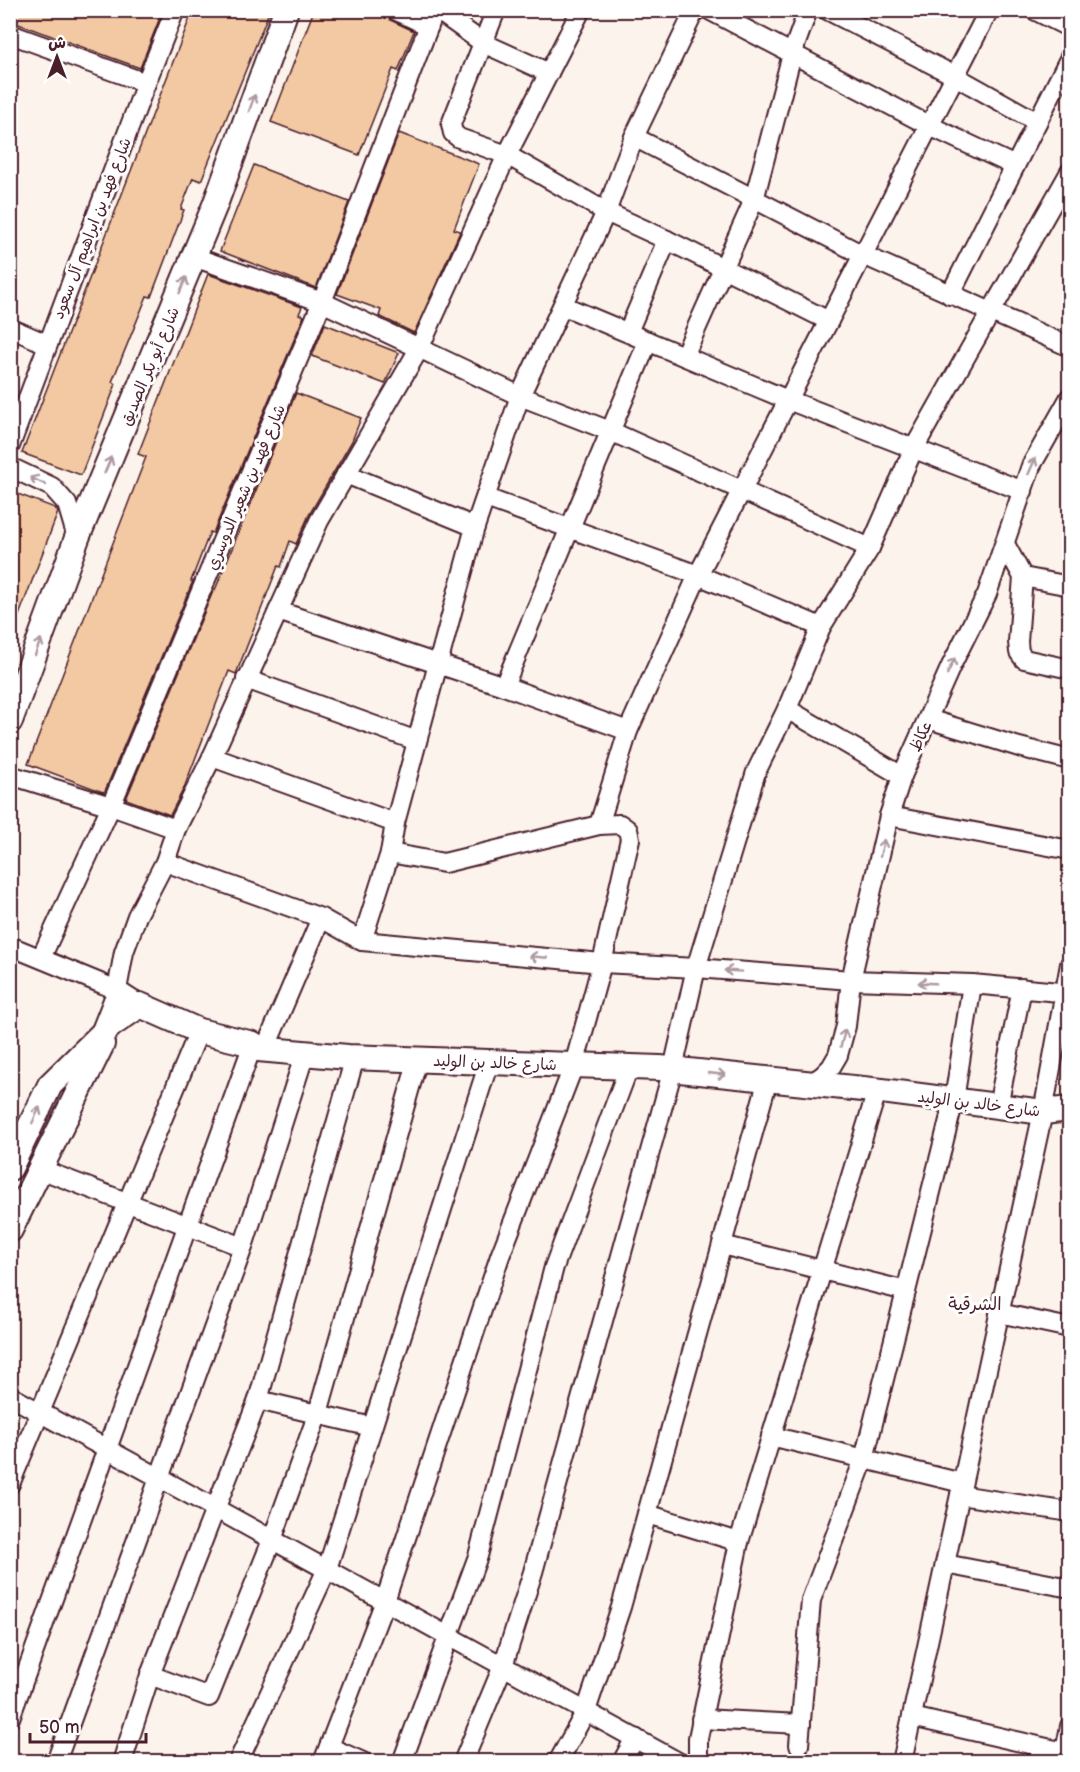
<svg xmlns="http://www.w3.org/2000/svg" width="1080" height="1772" font-family="'Balsamiq Sans','Playpen Sans Arabic',sans-serif">
<rect width="100%" height="100%" fill="#fcf4ec"/>
<filter id="ink" filterUnits="userSpaceOnUse"><feTurbulence type="fractalNoise" baseFrequency=".0167" numOctaves="2"/><feDisplacementMap in="SourceGraphic" scale="12" xChannelSelector="R" yChannelSelector="G"/><feConvolveMatrix kernelMatrix="1 2 1 2 8 2 1 2 1" color-interpolation-filters="sRGB"/></filter>
<g filter="url(#ink)">
<g fill="#f2c9a2" stroke="#4a1f2b" stroke-width="1.5">
<path d="M10,10H163L140,68L10,21Z"/>
<path d="M193,10H270L201,181L193,178L181,209L184,210L151,297L147,296L112,382L116,384L81,475L22,453Z"/>
<path d="M314,10H384L390,20L414,31L398,71L393,69L359,155L271,122Z"/>
<path d="M399,133L479,164L454,229L460,231L459,234L414,333L379,316L381,310L337,294Z"/>
<path d="M254,165L349,202L316,288L220,251Z"/>
<path d="M208,274L302,307L299,314L304,316L213,533L210,532L191,581H193L105,791L103,792L28,764L146,457L138,454Z"/>
<path d="M325,324L399,353L385,384L312,356Z"/>
<path d="M296,393L361,418L352,441L309,515L296,544L290,541L281,567L278,566L236,674L229,671L184,788L170,815L126,799L214,589L215,590Z"/>
<path d="M10,491L55,508L58,512L12,634Z"/>
</g>
<g fill="none" stroke-linecap="round" stroke-linejoin="round">
<g stroke="#4a1f2b" stroke-width="22">
<g id="minor">
<path d="M395,10L429,26"/>
<path d="M437,10L483,43L549,73"/>
<path d="M496,10L451,124L453,133L459,138L507,155L606,212L667,240L829,321"/>
<path d="M709,10L930,126L1015,166"/>
<path d="M827,10L955,76L1037,122"/>
<path d="M1034,10L1070,28"/>
<path d="M10,34L146,83"/>
<path d="M634,137L863,255L1070,347"/>
<path d="M194,257L322,302L520,396L610,431L870,548"/>
<path d="M950,295L1070,57"/>
<path d="M564,306L788,400L1023,491"/>
<path d="M10,328L47,344"/>
<path d="M628,332L667,240"/>
<path d="M684,356L754,200L792,54L808,10"/>
<path d="M10,446L146,83L175,10"/>
<path d="M10,467L52,487L67,504L77,538"/>
<path d="M346,474L475,527"/>
<path d="M486,498L698,575L821,627"/>
<path d="M1005,544L1023,577L1018,642L1019,652L1024,659L1070,669"/>
<path d="M1023,577L1070,586"/>
<path d="M278,611L504,686L648,341"/>
<path d="M246,679L417,741"/>
<path d="M504,686L628,731"/>
<path d="M787,709L902,776"/>
<path d="M928,719L1019,747L1070,760"/>
<path d="M212,757L395,823"/>
<path d="M10,775L111,806L176,829"/>
<path d="M889,816L1070,850"/>
<path d="M599,825L628,731L698,575L989,10"/>
<path d="M165,862L321,918L362,941L602,963L696,968L851,980L972,984L1070,993"/>
<path d="M362,941L390,853L395,823L475,527L520,396L606,212L634,137L695,10"/>
<path d="M10,946L117,990L140,1005"/>
<path d="M41,958L111,806L322,302L435,10"/>
<path d="M100,1033L117,990L124,952L137,916L165,862L176,829L212,757L319,521L419,349L507,155L581,10"/>
<path d="M265,1049L321,918"/>
<path d="M810,1084L822,1076L831,1067L838,1055L846,1026L851,980L889,816L902,776L951,666L987,594L1031,466L1070,397"/>
<path d="M998,1106L1022,988"/>
<path d="M40,1169L243,1247"/>
<path d="M722,1245L906,1291"/>
<path d="M999,1313L1070,1328"/>
<path d="M10,1396L678,1762"/>
<path d="M258,1400L372,1427"/>
<path d="M771,1436L962,1483"/>
<path d="M10,1484L199,1031"/>
<path d="M960,1495L1070,1512"/>
<path d="M647,1514L739,1542"/>
<path d="M945,1564L1070,1588"/>
<path d="M150,1675L209,1697L272,1540L318,1413L418,1059"/>
<path d="M912,1717L1064,1752"/>
<path d="M10,1718L253,1044"/>
<path d="M701,1719L801,1724"/>
<path d="M799,1745L811,1600L864,1459L954,1100L972,984"/>
<path d="M329,1747L363,1762"/>
<path d="M56,1762L243,1247L305,1053"/>
<path d="M122,1762L150,1675L258,1400L355,1057"/>
<path d="M238,1762L327,1569L489,1062"/>
<path d="M323,1762L385,1601L500,1256L574,1065L602,963L630,839L628,830L620,824L599,825L444,863L390,853"/>
<path d="M402,1762L478,1556L554,1267L629,1067"/>
<path d="M463,1762L503,1666L533,1572L673,1069L696,968L756,772L787,709L821,627L870,548L913,450L1070,172"/>
<path d="M558,1762L586,1711L621,1607L768,1079"/>
<path d="M622,1762L635,1738"/>
<path d="M698,1762V1738L739,1542L877,1091"/>
<path d="M902,1762L1043,1112L1070,964"/>
<path d="M1063,1762L1070,1726"/>
</g>
</g>
<g stroke="#4a1f2b" stroke-width="28">
<g id="major">
<path d="M10,721L77,538L215,205L286,10"/>
<path d="M10,1168L50,1085L111,1025L140,1005L199,1031L253,1044L258,1049L348,1057L660,1068L882,1091L1043,1112L1070,1109"/>
<path d="M10,1230L102,1044"/>
</g>
</g>
<use href="#minor" stroke="#fff" stroke-width="18"/>
<use href="#major" stroke="#fff" stroke-width="24"/>
</g>
<defs><path id="oneway-shaft" d="M-6 0H5M1.5-3L5.5 0L1.5 3" fill="none" stroke-width="1.6" stroke-linecap="round" stroke-linejoin="round" transform="scale(1.5)"/></defs>
<g stroke="#ae9aa0">
<use href="#oneway-shaft" transform="translate(252 103) rotate(-70)"/>
<use href="#oneway-shaft" transform="translate(183 285) rotate(-67)"/>
<use href="#oneway-shaft" transform="translate(108 465) rotate(-67)"/>
<use href="#oneway-shaft" transform="translate(1032 466) rotate(-66)"/>
<use href="#oneway-shaft" transform="translate(38 481) rotate(-154)"/>
<use href="#oneway-shaft" transform="translate(38 647) rotate(-70)"/>
<use href="#oneway-shaft" transform="translate(951 666) rotate(-65)"/>
<use href="#oneway-shaft" transform="translate(882 848) rotate(-77)"/>
<use href="#oneway-shaft" transform="translate(538 957) rotate(-175)"/>
<use href="#oneway-shaft" transform="translate(733 971) rotate(-176)"/>
<use href="#oneway-shaft" transform="translate(927 983) rotate(-178)"/>
<use href="#oneway-shaft" transform="translate(843 1038) rotate(-75)"/>
<use href="#oneway-shaft" transform="translate(717 1074) rotate(6)"/>
<use href="#oneway-shaft" transform="translate(36 1115) rotate(-65)"/>
</g>
</g>
<g text-anchor="middle" stroke-width="6" stroke-linejoin="round" paint-order="stroke">
<g font-size="16" fill="#4a1f2b" stroke="#fff">
<text transform="translate(91 228) rotate(-69)" y="6">شارع فهد بن ابراهيم آل سعود</text>
<text transform="translate(149 366) rotate(-67)" y="6">شارع أبو بكر الصديق</text>
<text transform="translate(245 487) rotate(-67)" y="6">شارع فهد بن شعير الدوسري</text>
<text transform="translate(920 736) rotate(-65)" y="6">عكاظ</text>
<text transform="translate(495 1062) rotate(2)" y="6">شارع خالد بن الوليد</text>
<text transform="translate(979 1103) rotate(7)" y="6">شارع خالد بن الوليد</text>
</g>
<g font-size="18" fill="#4a1f2b" stroke="#fff">
<text x="975" y="1310">الشرقية</text>
</g>
</g>
<rect width="1080" height="1772" fill="none" stroke="#fff" stroke-width="36"/>
<rect x="18" y="18" width="1044" height="1736" fill="none" stroke="#4a1f2b" stroke-width="2" filter="url(#ink)"/>
<g transform="translate(57 57)" stroke="#ffffff" stroke-width="4.5" paint-order="stroke">
<path d="M0-4.5L10 22L0 15L-10 22Z" fill="#4a1f2b"/>
<text y="-9" font-size="16" font-weight="bold" text-anchor="middle" fill="#4a1f2b">ش</text>
</g>
<path d="M30 1733v9h116v-9" fill="none" stroke="#4a1f2b" stroke-width="3"/>
<text x="39" y="1733" font-size="18" fill="#4a1f2b" stroke="#ffffff" stroke-width="4.5" paint-order="stroke">50 m</text>
</svg>
